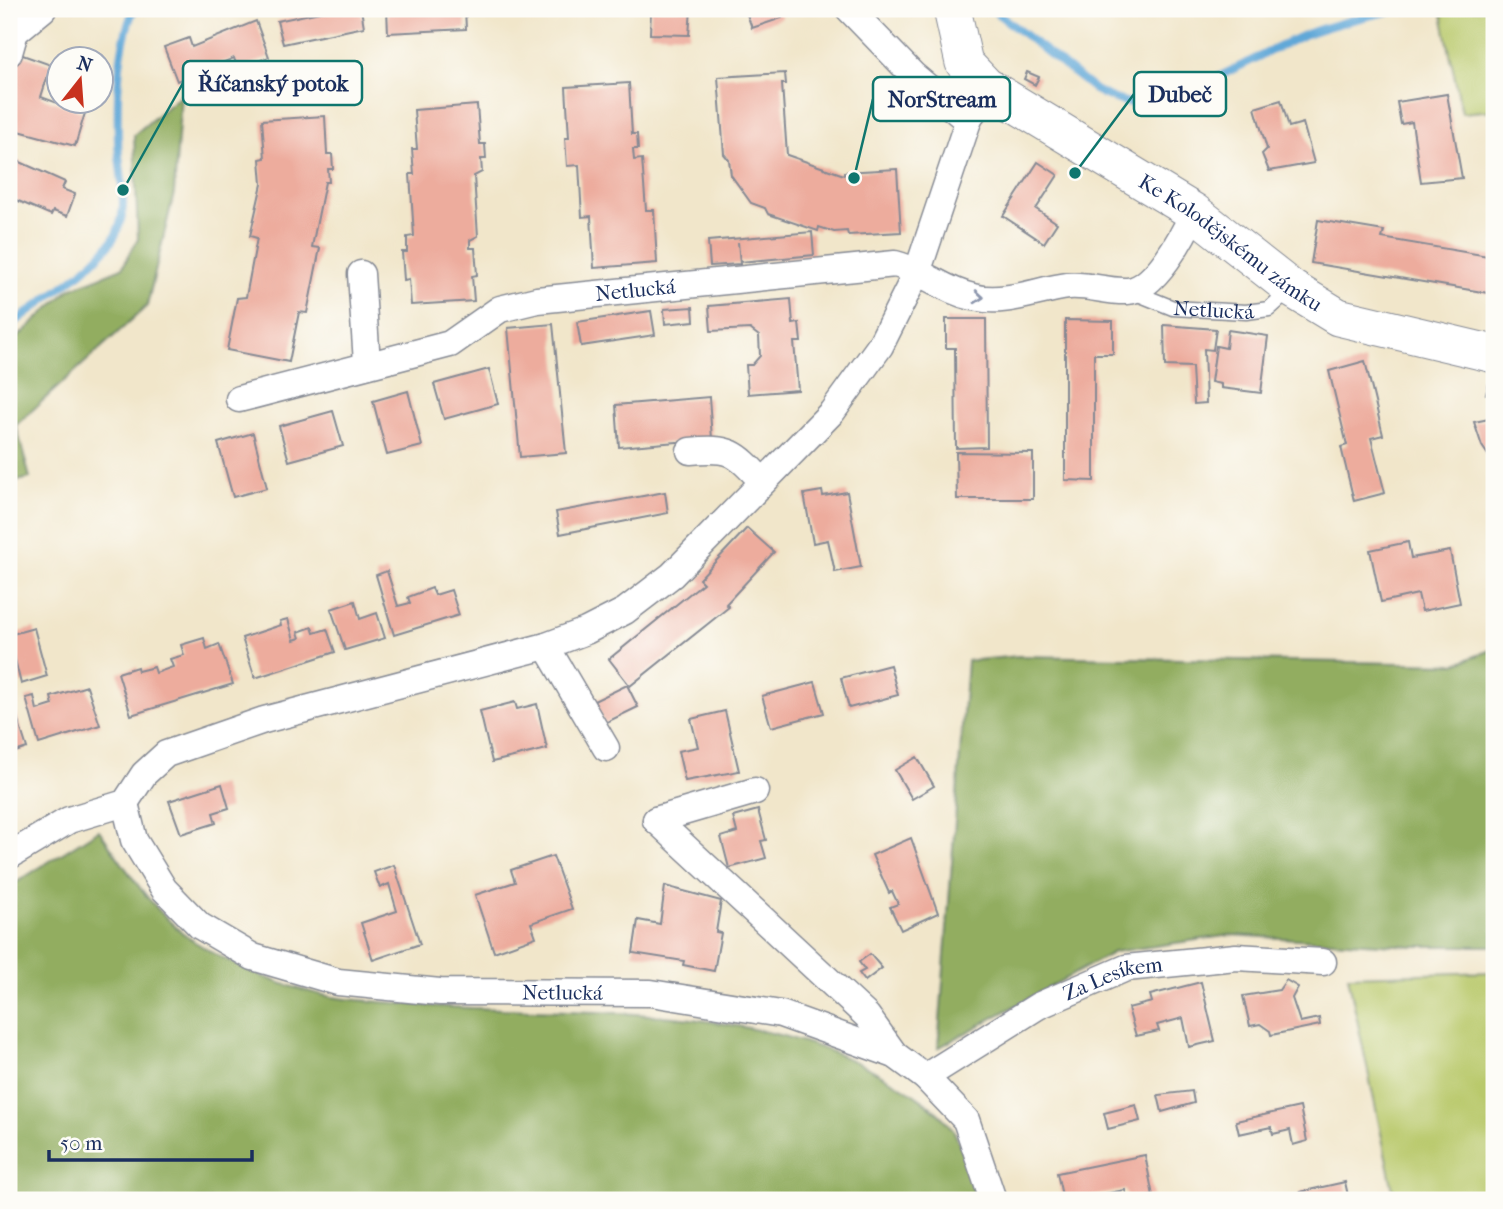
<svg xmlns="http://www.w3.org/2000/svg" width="1503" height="1209" font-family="'IM FELL French Canon',serif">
<rect width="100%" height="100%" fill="#fdfcf7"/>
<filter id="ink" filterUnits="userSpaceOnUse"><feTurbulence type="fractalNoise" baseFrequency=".0143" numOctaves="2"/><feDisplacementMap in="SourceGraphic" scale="14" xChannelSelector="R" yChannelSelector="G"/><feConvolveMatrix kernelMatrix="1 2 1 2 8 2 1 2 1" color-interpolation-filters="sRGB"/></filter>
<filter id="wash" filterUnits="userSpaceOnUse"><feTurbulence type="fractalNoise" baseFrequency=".00686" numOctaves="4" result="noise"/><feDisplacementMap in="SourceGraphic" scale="28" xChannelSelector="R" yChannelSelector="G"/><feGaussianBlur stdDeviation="1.57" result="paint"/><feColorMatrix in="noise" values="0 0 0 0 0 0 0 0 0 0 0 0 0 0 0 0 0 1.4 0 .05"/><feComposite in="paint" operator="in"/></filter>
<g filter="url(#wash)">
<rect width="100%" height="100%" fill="#f1e6ca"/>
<g fill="#b9c96c" stroke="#6a7c65" stroke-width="2">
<path d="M1441,9H1494V110L1462,113Z"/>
<path d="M1494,972V1200H1395L1348,976Z"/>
</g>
<g fill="#92ad60" stroke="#566e5f" stroke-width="2">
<path d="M181,95L174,193L147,306L16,425L30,478L9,483V345L70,289L122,268L138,239L134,135Z"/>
<path d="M1494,649V946H1413L1231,935L1114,952L938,1048L967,661L1019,656L1455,664Z"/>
<path d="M99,830C127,870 154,914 195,942C234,967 281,986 327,996C352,1001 380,1001 406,1004C566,1018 742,995 887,1078C907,1089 940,1110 953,1130C965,1150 969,1179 977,1200H9V887Z"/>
</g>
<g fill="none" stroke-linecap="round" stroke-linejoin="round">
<g stroke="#61a8d8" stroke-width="8">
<path d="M992,9L1095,90C1106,96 1117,101 1130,103C1174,107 1261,53 1304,35C1334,23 1366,17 1398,9"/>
<path d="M9,327C38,303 92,270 112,241C132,211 119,175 118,141C117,100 117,47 134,9"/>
</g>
</g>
<g id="blocks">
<g fill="#edac9d">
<path d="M334,9H361L364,27L283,44L277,21Z"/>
<path d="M387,9H465L466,29L388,33Z"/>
<path d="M651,9H691L689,35L650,34Z"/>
<path d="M745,9H778L782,18L752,28Z"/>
<path d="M256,21L269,57L238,69L234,58L177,81L164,47L189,38L192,47Z"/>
<path d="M17,53L51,65L41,97L85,113L75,146L15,130L17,124L9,122V80Z"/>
<path d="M1027,72L1039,77L1035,85L1024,79Z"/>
<path d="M785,73L786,84H782L787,155L844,175V172L897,169L901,232L848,235L847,231L834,232L819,227L818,231L768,214L765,208L751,203L731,175L729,160L724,154L718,77Z"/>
<path d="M629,83L632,134H637L638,149H633L634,160L642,159L646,210H654L657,263L594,268L591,216L582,217L579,165L567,166L565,138H569L566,87Z"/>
<path d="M1447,94L1462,178L1421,182L1412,122L1401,124L1397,102Z"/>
<path d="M1281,100L1289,127L1303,123L1314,163L1269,171L1262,154L1267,149L1255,108Z"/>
<path d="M477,105L480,144H485L486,159H481L482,172L474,176L478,236L470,240V248H475L477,275L472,276L474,301L411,305L409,279L404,280L402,252H407V237L414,236L410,174H414L412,149H417L414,110Z"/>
<path d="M325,116L327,154H332L333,169H328L329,182H325L312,247L320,248L307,313L299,312L289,362L227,350L237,298L246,297L257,238L250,236L262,184L260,159L265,158L262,120Z"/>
<path d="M9,157L65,182L62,189L75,194L67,216L53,211L51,215L9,197Z"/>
<path d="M1038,162L1058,175L1036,209L1057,223L1044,243L1003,216Z"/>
<path d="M1318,220L1384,231L1382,238L1494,257V294L1311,263Z"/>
<path d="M812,232L814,255L740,262L738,242L740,264L710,266L708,241Z"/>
<path d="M791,299L793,324L799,323L801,342H794L798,390L748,394L746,365H752L760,356L759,336L750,329L711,331L709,306Z"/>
<path d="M693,307L694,321L665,324L664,309Z"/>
<path d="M651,311L655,335L581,346L577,322Z"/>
<path d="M946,319H986L987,447L956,448L955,348H946Z"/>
<path d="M1065,320L1113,321V354H1094V481L1065,480Z"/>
<path d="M553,324L566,453L520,457L508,328Z"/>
<path d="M1164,325L1216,329L1213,350L1204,349L1206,403L1194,404L1192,367L1165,366Z"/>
<path d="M1228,330L1268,336L1261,393L1221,388V384L1211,382L1216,346L1226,348Z"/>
<path d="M1365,361L1383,435L1371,438L1385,493L1354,501L1341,447L1347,445L1329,371Z"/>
<path d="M489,369L498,404L444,419L434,384Z"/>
<path d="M1492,371L1494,372V396L1486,394Z"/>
<path d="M408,391L422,446L387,455L373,401Z"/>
<path d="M709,397L712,439L619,447L616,405Z"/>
<path d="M333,411L343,446L289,461L279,426Z"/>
<path d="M1494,418V464L1482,446L1474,422Z"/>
<path d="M253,433L267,488L233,497L218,443Z"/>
<path d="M956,452L1033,453V499H957Z"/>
<path d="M822,491L823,496L847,492L861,567L835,572L828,540L813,543L804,494Z"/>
<path d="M665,492L668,513L560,534L556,512Z"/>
<path d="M747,528L774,552L726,604L729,607L630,686L609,659L703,583L699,579Z"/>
<path d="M1408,542L1411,558L1450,551L1460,603L1422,611L1418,594L1381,602L1370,550Z"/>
<path d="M387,571L398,606L410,603L408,597L432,588L435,595L451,590L459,615L394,635L376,575Z"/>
<path d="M355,601L360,619L377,613L385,638L345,650L331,609Z"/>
<path d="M288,619L294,640L300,638L298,632L312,627L314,633L327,629L335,652L255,678L242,638L281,625L280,621Z"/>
<path d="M34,628L47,676L21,684L9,635Z"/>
<path d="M204,638L207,649L219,644L233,684L131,715L118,673L137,667L138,671L154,667L156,673L173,667L170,659L184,655L181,645Z"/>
<path d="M890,665L898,695L849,708L841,678Z"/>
<path d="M815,682L824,713L771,727L762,696Z"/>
<path d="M627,685L638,707L605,723L594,701Z"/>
<path d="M87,686L100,725L39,744L26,698L34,696L37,710L53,705L51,697Z"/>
<path d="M515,702L517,709L537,704L547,749L492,762L480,711Z"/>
<path d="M725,711L739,771L685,781L678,751L698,747L691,719Z"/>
<path d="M16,714L27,748L9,754V716Z"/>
<path d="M917,757L934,786L912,799L895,770Z"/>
<path d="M222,784L229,808L213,813L216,823L181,834L169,801Z"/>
<path d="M758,810L766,840L761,841L766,858L729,868L721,837L737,832L733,817Z"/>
<path d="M911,838L938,913L901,930L890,907L898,904L892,891L889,893L872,855Z"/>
<path d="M553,856L572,909L531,923L536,937L494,952L475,895L515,882L511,870Z"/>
<path d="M394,865L420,944L373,960L361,923L397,911L389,884L380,888L374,872Z"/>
<path d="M665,886L721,901L716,932L721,933L714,971L683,965L684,961L633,953L638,920L660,924Z"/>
<path d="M870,954L882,968L865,981L859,973L865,970L859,962Z"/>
<path d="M1286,980L1298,987L1292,998L1300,1022L1319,1018L1320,1025L1271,1035L1270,1031L1260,1024L1250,1026L1243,996L1279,990Z"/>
<path d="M1201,982L1215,1041L1189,1047L1183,1018L1157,1025L1159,1031L1136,1036L1128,1008L1152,1002L1150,995Z"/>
<path d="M1192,1091L1194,1103L1162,1112L1158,1095Z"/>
<path d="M1136,1105L1140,1121L1108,1129L1104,1113Z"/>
<path d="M1300,1107L1307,1141L1293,1145L1290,1130L1273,1134L1271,1127L1239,1134L1236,1121Z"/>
<path d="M1145,1155L1153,1196L1128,1200L1125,1190L1093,1196L1094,1200H1063L1057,1173Z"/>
<path d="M1345,1182L1349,1200H1302L1300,1192Z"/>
</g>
</g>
</g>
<g filter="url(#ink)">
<use href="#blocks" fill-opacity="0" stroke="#868a94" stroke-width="2"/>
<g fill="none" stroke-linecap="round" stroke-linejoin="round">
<g stroke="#868a94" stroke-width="17">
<g id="lane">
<path id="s1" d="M1131,291L1173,308L1246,312L1269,309L1290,290"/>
</g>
</g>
<g stroke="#868a94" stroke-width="29">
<g id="street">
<path d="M849,9L913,75L968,121"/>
<path d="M9,53L15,32L43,9"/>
<path d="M361,274L367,363"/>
<path id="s2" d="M239,399L450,344L500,309L537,300L895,264C924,271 944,291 973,297C1005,305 1037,290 1068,286C1088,284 1107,292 1127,291C1155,290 1184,234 1194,212"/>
<path d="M690,451C731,447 735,452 763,482"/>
<path d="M546,646L606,748"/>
<path id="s3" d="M125,803L134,840L164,889L200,926L253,957L338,982L440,992L651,993L781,1014L895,1055L925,1077L966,1120L993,1200"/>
<path d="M656,820L867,1016L895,1055"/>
<path d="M656,820L755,791"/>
<path d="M9,856L69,820L125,803L144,774L166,754L264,720L546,646L586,631L625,611L672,575L832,412L880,346L918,270L968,121L986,86"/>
<path id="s4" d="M925,1077L1038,1006L1126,968L1236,957L1323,962"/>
</g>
</g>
<g stroke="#868a94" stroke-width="39">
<g id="secondary">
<path id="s5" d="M952,9L964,63L986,86L1194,212L1292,289L1338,317L1494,354"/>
</g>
</g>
<use href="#lane" stroke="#fff" stroke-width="14"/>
<use href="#street" stroke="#fff" stroke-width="26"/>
<use href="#secondary" stroke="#fff" stroke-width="37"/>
</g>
<defs><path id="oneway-chevron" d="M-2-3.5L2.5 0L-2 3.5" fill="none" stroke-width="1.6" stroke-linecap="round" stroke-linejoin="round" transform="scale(1.75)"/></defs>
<use stroke="#8d97ae" href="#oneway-chevron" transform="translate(979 297) rotate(5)"/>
</g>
<g text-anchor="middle" stroke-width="5" stroke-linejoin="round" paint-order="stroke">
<g font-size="21" fill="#1b2f5e" stroke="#fdfcf7">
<text dy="7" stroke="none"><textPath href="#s5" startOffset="378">Ke Kolodějskému zámku</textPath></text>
<text dy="7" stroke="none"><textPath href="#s2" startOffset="416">Netlucká</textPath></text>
<text dy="7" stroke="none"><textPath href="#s1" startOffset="86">Netlucká</textPath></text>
<text dy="7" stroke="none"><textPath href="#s4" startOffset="214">Za Lesíkem</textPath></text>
<text dy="7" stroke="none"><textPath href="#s3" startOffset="522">Netlucká</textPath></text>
</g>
</g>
<path fill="none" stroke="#0f766e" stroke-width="2.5" d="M123 190L183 83M1075 173L1134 94M854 178L873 99"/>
<g fill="#0f766e" stroke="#fdfcf7" stroke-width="2.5">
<circle cx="123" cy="190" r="7"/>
<circle cx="1075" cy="173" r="7"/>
<circle cx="854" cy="178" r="7"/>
</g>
<g fill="#fdfcf7" stroke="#0f766e" stroke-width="2.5">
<rect x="183" y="61" width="179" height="44" rx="7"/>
<rect x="1134" y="72" width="92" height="44" rx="7"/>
<rect x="873" y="77" width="137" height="44" rx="7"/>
</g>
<g font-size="23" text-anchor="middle" font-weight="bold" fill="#1b2f5e">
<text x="273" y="91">Říčanský potok</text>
<text x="1180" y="102">Dubeč</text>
<text x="942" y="107">NorStream</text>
</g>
<rect width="1503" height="1209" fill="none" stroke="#fdfcf7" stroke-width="35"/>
<g transform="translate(80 80) rotate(17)"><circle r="33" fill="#fdfcf7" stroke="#a3aaba" stroke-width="2"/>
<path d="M0-5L12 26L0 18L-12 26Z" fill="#c8321e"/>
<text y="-10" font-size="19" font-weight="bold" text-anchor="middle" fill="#1b2f5e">N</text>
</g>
<path d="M49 1150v10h203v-10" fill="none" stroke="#1b2f5e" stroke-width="3.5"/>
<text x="60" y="1150" font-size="21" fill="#1b2f5e" stroke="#fdfcf7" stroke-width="5" paint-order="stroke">50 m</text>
</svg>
